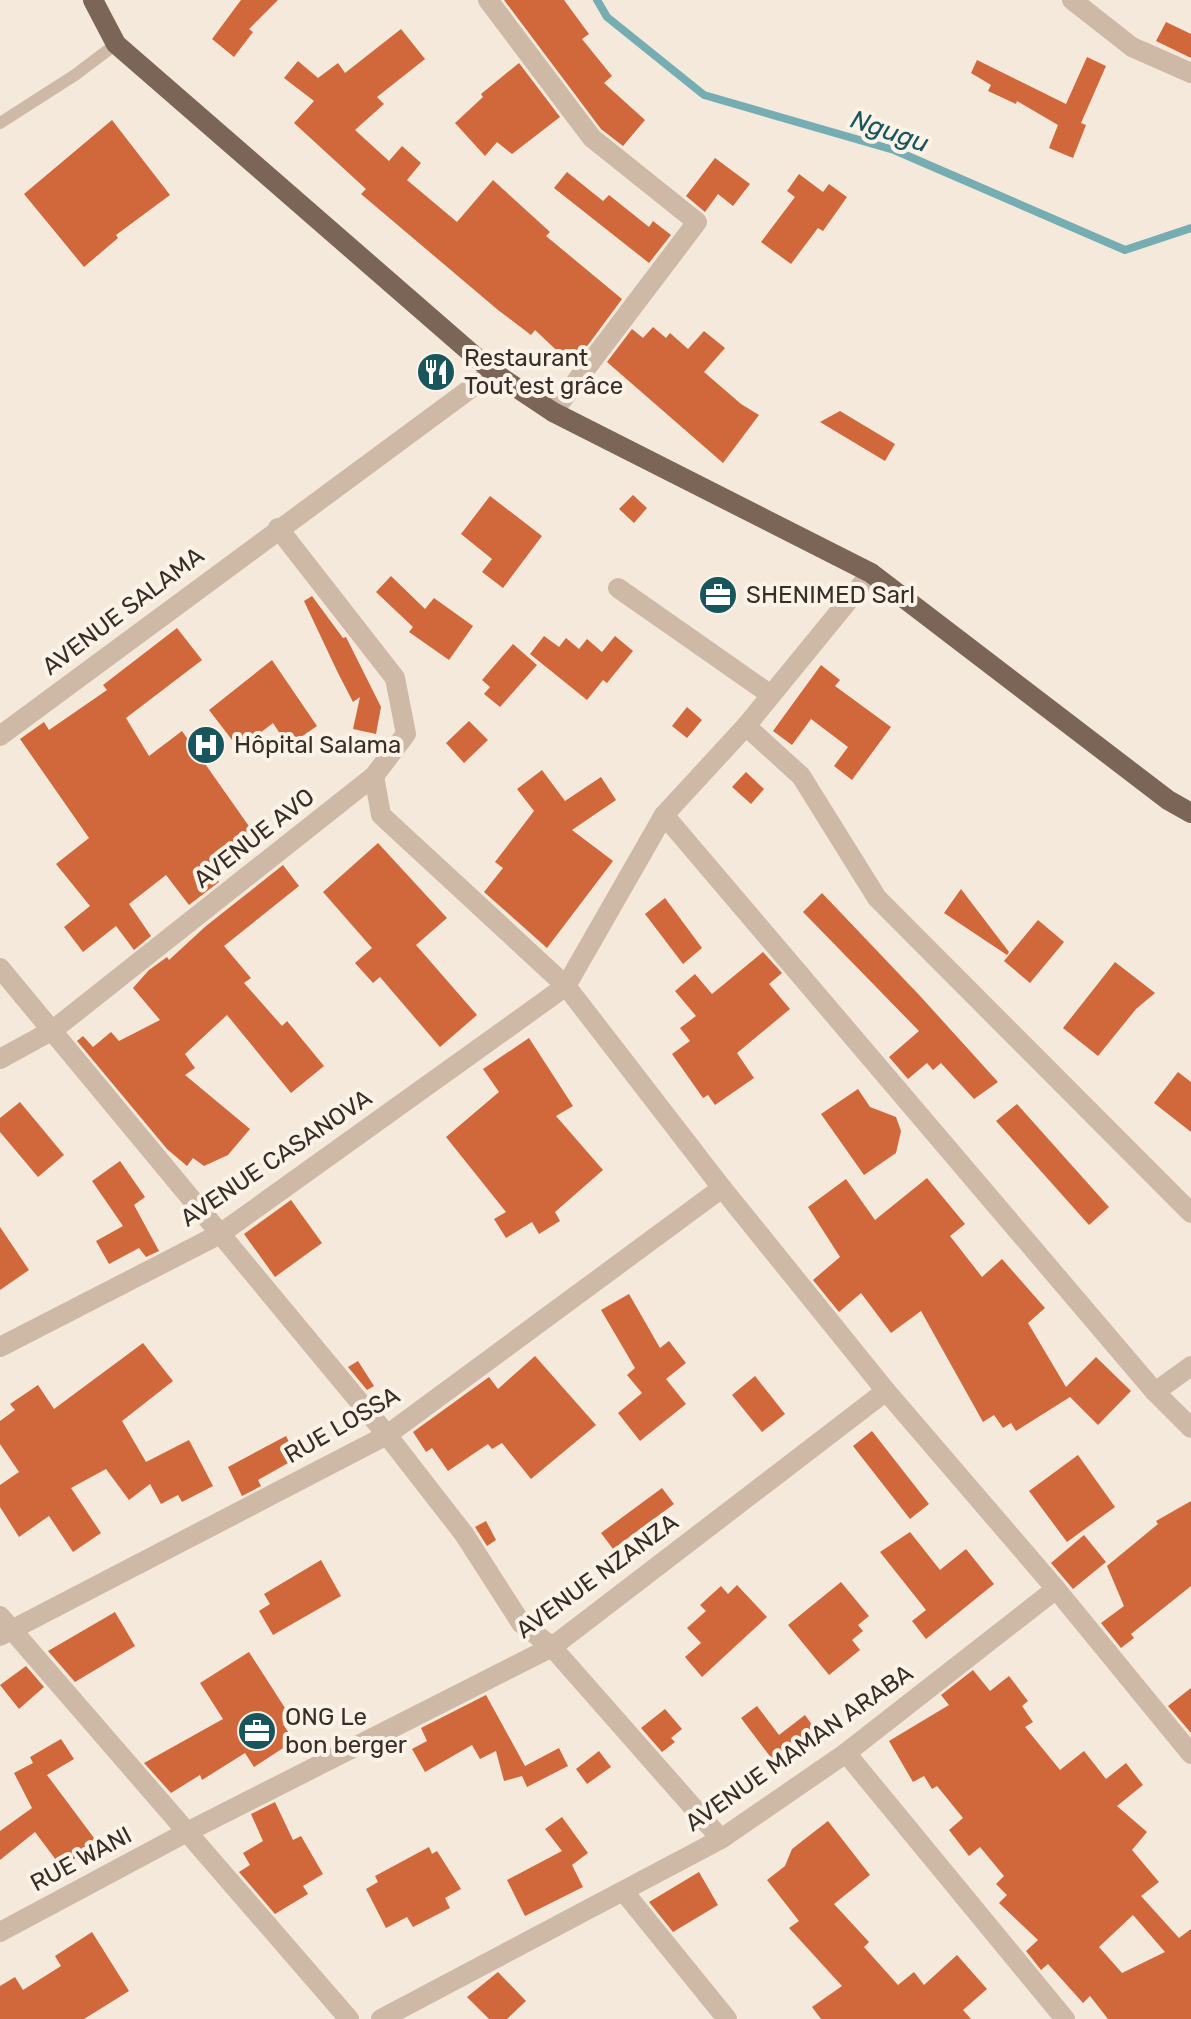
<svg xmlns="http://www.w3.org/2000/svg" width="1191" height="2019" font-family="Rubik,sans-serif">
<rect width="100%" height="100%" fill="#f4e9da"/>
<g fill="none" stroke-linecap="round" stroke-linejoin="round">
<path stroke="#76adb3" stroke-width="8" d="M597,0L607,17L704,95L894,150L1125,250L1191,228"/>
</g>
<g fill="#d0683c" fill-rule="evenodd">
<path d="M241,0H278L249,29L253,32L234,57L212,39Z"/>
<path d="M504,0H564L589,34L582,39L612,76L604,83L645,120L623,146L601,129Z"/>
<path d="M1166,22L1191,34V58L1156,41Z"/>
<path d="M401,29L425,59L377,97L384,104L355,130L389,161L402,146L421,163L407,180L457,222L493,180L550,232L546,236L622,299L588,345L568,361L535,330L531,335L498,310L361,194L366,189L294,123L314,101L284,78L298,61L318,78L338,63L345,73Z"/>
<path d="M1087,57L1106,66L1081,123L1086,125L1073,158L1049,148L1058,125L1017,101L1016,104L988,91L991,85L971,73L977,60L1066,104Z"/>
<path d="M519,63L560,117L512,154L497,142L485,156L455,123L483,97L481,94Z"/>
<path d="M112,120L170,195L116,235L118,238L84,267L24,194Z"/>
<path d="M715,158L750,184L733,206L718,194L705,212L686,196Z"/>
<path d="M567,172L603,201L609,195L649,227L653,221L671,235L649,263L554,188Z"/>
<path d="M799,174L823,192L829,184L847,197L823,231L818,228L791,264L761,242L795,197L787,191Z"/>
<path d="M653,327L666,338L670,333L688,349L704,331L725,348L704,372L741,404L759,415L723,463L607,362L632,329L643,338Z"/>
<path d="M840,411L895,444L885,461L820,422Z"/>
<path d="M633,495L647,508L634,523L619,509Z"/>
<path d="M490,496L542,536L503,588L482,572L492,559L461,534Z"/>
<path d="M391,576L425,609L434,598L473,626L449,660L409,632L413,627L376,592Z"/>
<path d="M312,596L343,638L346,637L381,707L376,734L353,729L360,697L353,702L338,673L304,601Z"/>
<path d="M177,628L202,660L126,718L149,756L182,731L253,832L206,865L219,882L189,905L166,875L129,904L151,936L134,950L116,926L83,952L64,927L90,906L56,864L89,838L20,739L44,722L49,730L107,690L103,685Z"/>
<path d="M544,636L559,647L566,638L579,649L587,639L602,652L615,636L633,651L607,683L603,680L587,700L530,654Z"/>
<path d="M513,644L537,665L500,707L484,694L490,687L482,680Z"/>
<path d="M272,660L317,726L288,746L273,723L239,749L209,710Z"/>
<path d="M821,665L840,680L835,686L891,727L852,780L834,766L848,747L811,719L792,745L773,731Z"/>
<path d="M687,707L702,720L687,738L672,726Z"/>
<path d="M469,721L488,740L464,763L446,743Z"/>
<path d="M542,770L565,801L601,777L616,800L572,830L613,861L547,948L484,892L503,868L495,862L534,811L517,789Z"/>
<path d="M746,772L764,789L751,804L732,787Z"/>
<path d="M378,843L447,918L416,945L477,1015L440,1047L380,977L373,983L355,963L372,948L323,892Z"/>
<path d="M283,865L299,886L224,946L251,978L244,983L282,1026L287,1021L324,1066L291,1093L227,1015L185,1054L195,1068L185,1075L250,1129L228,1155L204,1166L193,1158L187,1166L167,1149L77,1041L83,1036L93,1047L111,1032L119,1041L160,1020L133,988L149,970L167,957L169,960L206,926Z"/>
<path d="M961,889L1009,952L1007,955L944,913Z"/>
<path d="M822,893L921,997L998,1082L974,1099L941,1063L933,1070L927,1063L908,1079L889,1057L919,1031L803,912Z"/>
<path d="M665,898L702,948L683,964L645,914Z"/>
<path d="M1038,920L1064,942L1030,983L1004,961Z"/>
<path d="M763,952L782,973L769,984L790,1009L737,1053L754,1078L715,1105L708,1095L703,1098L672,1054L690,1041L680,1028L696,1016L675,991L695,974L712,994Z"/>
<path d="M1115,962L1155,993L1136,1009L1098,1056L1063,1028Z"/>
<path d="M529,1038L573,1106L556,1116L603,1170L555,1212L560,1221L539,1234L532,1222L506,1238L494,1219L506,1212L446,1137L499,1092L483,1069Z"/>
<path d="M1178,1072L1191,1082V1132L1154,1103Z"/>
<path d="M858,1089L870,1107L896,1117L901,1131L896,1153L864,1175L821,1114Z"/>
<path d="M20,1102L64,1155L38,1177L0,1132V1118Z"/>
<path d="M1017,1104L1109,1207L1089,1225L996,1121Z"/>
<path d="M120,1161L145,1197L134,1205L159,1251L146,1257L139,1248L109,1264L96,1241L123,1226L92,1181Z"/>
<path d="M927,1178L965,1224L950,1236L982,1277L1002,1259L1045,1308L1028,1323L1066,1387L1096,1357L1131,1391L1098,1425L1070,1397L1016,1431L1011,1423L1003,1428L994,1415L983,1422L921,1311L891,1333L861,1293L839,1312L813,1280L840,1257L808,1207L846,1179L875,1220Z"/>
<path d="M291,1200L322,1243L275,1277L244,1234Z"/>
<path d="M0,1227L29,1270L0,1290Z"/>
<path d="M629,1294L660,1348L669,1341L686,1363L666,1379L686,1404L640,1441L618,1413L642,1393L627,1375L635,1368L601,1310Z"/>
<path d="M143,1343L173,1381L122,1421L146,1462L189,1440L213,1486L182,1502L178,1495L161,1504L150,1484L129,1500L106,1469L71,1488L101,1533L73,1552L49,1516L19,1537L0,1507V1485L19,1472L0,1444V1421L15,1410L10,1404L38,1385L54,1409Z"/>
<path d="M535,1356L596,1425L531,1479L502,1443L492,1449L488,1444L448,1471L432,1448L426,1452L413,1432L489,1377L498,1389Z"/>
<path d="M358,1361L374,1386L367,1390L348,1367Z"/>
<path d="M755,1376L785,1414L762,1432L732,1395Z"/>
<path d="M872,1431L929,1504L910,1519L853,1446Z"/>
<path d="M286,1436L297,1458L258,1480L261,1486L242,1496L228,1467Z"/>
<path d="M1078,1455L1115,1507L1067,1542L1029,1491Z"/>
<path d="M662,1488L674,1504L613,1549L601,1533Z"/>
<path d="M1191,1501V1586L1131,1634L1134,1638L1121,1648L1101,1623L1124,1606L1107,1566L1158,1524L1156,1521Z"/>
<path d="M486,1521L496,1540L487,1546L475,1527Z"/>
<path d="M910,1532L940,1570L966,1549L994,1584L926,1639L912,1621L926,1610L880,1552Z"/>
<path d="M1084,1535L1106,1562L1073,1589L1051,1563Z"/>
<path d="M321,1560L341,1596L273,1635L259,1611L270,1604L264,1594Z"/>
<path d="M841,1582L869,1616L858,1625L863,1631L852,1640L860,1650L829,1675L788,1625Z"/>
<path d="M737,1585L767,1617L702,1677L685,1657L701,1643L687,1628L706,1611L700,1605L721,1586L728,1594Z"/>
<path d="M115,1612L135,1646L75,1682L48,1651Z"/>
<path d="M249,1652L292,1719L283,1724L294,1741L254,1767L245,1753L202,1780L200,1775L171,1793L144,1763L223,1719L200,1683Z"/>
<path d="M26,1666L44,1687L19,1709L0,1685Z"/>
<path d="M973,1670L990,1691L1009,1676L1028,1701L1022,1706L1033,1722L1025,1727L1060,1770L1084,1751L1106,1779L1126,1763L1143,1785L1117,1806L1147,1832L1132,1850L1159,1882L1141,1896L1179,1938L1191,1929V2019H1108L1090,1996L1083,2003L1048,1964L1041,1970L1026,1951L1038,1940L999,1903L1007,1895L996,1884L1004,1876L980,1847L969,1856L949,1830L963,1818L937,1786L932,1789L924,1776L913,1782L889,1741L949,1705L941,1695ZM1133,1915L1165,1952L1122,1973L1099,1947Z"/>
<path d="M1191,1688V1733L1168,1706Z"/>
<path d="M486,1695L525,1766L559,1748L568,1766L527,1787L522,1776L504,1781L496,1751L480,1759L472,1745L425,1772L412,1749L427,1741L421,1728Z"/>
<path d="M757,1706L779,1735L805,1715L820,1736L778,1767L741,1718Z"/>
<path d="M665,1709L682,1729L671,1738L675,1742L662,1752L641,1728Z"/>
<path d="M61,1739L74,1759L47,1775L97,1842L62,1868L35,1832L0,1860V1831L32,1808L14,1773L33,1763L30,1757Z"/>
<path d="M599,1751L611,1767L587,1784L576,1769Z"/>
<path d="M275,1802L293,1840L301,1836L323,1874L303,1886L308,1894L275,1914L239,1872L250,1865L243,1853L263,1841L251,1814Z"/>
<path d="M562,1817L588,1853L572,1865L583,1887L525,1916L507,1880L562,1851L545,1829Z"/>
<path d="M828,1821L870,1875L834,1904L869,1942L864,1947L898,1985L914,1972L924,1985L957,1955L987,1989L963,2010L971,2019H821L812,2007L842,1986L789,1928L799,1921L767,1880L785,1866L792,1849Z"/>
<path d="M429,1847L432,1854L437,1851L461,1889L445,1898L450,1908L413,1927L407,1917L386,1928L366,1889L378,1882L375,1876Z"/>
<path d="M699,1872L718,1905L673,1932L649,1902Z"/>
<path d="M92,1932L129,1991L84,2019H0V1986L15,1977L23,1990L61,1966L55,1956Z"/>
<path d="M498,1972L526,2001L507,2019H489L467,1997Z"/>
</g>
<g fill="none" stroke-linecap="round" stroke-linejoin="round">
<path stroke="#cdb9a5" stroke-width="12" d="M0,123L75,75L116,44"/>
<g stroke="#cdb9a5" stroke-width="20">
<path d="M488,0L592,138L697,222L553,412"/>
<path d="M1072,0L1132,47L1191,73"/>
<path d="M618,588L771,695"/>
<path d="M746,726L801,776L877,898L1191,1213"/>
<path d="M0,736L493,372"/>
<path d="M374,776L381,815L566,986L722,1188L886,1391L1056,1589L1191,1754"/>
<path d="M664,815L1155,1392L1191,1428"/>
<path d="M0,968L387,1435L464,1534L521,1623L552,1647L721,1839"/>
<path d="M0,1059L53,1030L374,776L406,734L395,678L278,528"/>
<path d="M0,1347L220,1234L566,986L664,815L746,726L871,573"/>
<path d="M1155,1392L1191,1366"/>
<path d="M0,1616L349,2019"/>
<path d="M0,1636L387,1435L722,1188"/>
<path d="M846,1753L1065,2019"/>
<path d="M624,1892L727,2019"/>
<path d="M0,1932L187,1832L552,1647L886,1391"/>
<path d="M381,2019L721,1839L846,1753L1056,1589"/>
</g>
<path stroke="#7b6556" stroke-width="20" d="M93,0L116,44L493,372L553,412L871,573L1168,800L1191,813"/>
</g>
<defs>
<g id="restaurant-disc" transform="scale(2)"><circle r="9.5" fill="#19555d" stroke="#fbf3e7"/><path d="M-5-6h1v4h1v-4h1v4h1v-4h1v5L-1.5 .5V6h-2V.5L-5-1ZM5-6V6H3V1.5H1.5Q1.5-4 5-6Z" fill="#fff"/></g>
<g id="office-disc" transform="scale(2)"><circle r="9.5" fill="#19555d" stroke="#fbf3e7"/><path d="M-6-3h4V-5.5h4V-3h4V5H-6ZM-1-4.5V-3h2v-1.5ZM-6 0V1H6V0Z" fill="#fff"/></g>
<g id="hospital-disc" transform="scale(2)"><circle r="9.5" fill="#19555d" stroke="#fbf3e7"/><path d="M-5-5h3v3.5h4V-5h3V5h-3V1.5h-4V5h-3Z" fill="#fff"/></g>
</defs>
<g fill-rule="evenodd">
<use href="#restaurant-disc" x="436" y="372"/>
<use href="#office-disc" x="718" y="595"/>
<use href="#hospital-disc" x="206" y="745"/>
<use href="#office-disc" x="257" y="1731"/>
</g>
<g text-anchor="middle" stroke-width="8" stroke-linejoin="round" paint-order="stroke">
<g font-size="24" fill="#382d27" stroke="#fbf3e7" text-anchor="start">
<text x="464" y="366">Restaurant<tspan x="464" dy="28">Tout est grâce</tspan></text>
<text x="746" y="603">SHENIMED Sarl</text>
<text x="234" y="753">Hôpital Salama</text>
<text x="285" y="1725">ONG Le<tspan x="285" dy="28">bon berger</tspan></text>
</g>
<g font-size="24" fill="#382d27" stroke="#fbf3e7">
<text transform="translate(123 611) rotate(-37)" y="8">AVENUE SALAMA</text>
<text transform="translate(254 838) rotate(-38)" y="8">AVENUE AVO</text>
<text transform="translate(276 1158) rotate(-34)" y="8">AVENUE CASANOVA</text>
<text transform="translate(342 1425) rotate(-30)" y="8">RUE LOSSA</text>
<text transform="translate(597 1576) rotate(-36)" y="8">AVENUE NZANZA</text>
<text transform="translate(799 1748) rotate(-35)" y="8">AVENUE MAMAN ARABA</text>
<text transform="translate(81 1859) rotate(-28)" y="8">RUE WANI</text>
</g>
<g font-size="26" font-style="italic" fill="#19555d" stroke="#fbf3e7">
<text transform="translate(890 131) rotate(19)" y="9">Ngugu</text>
</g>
</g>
</svg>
